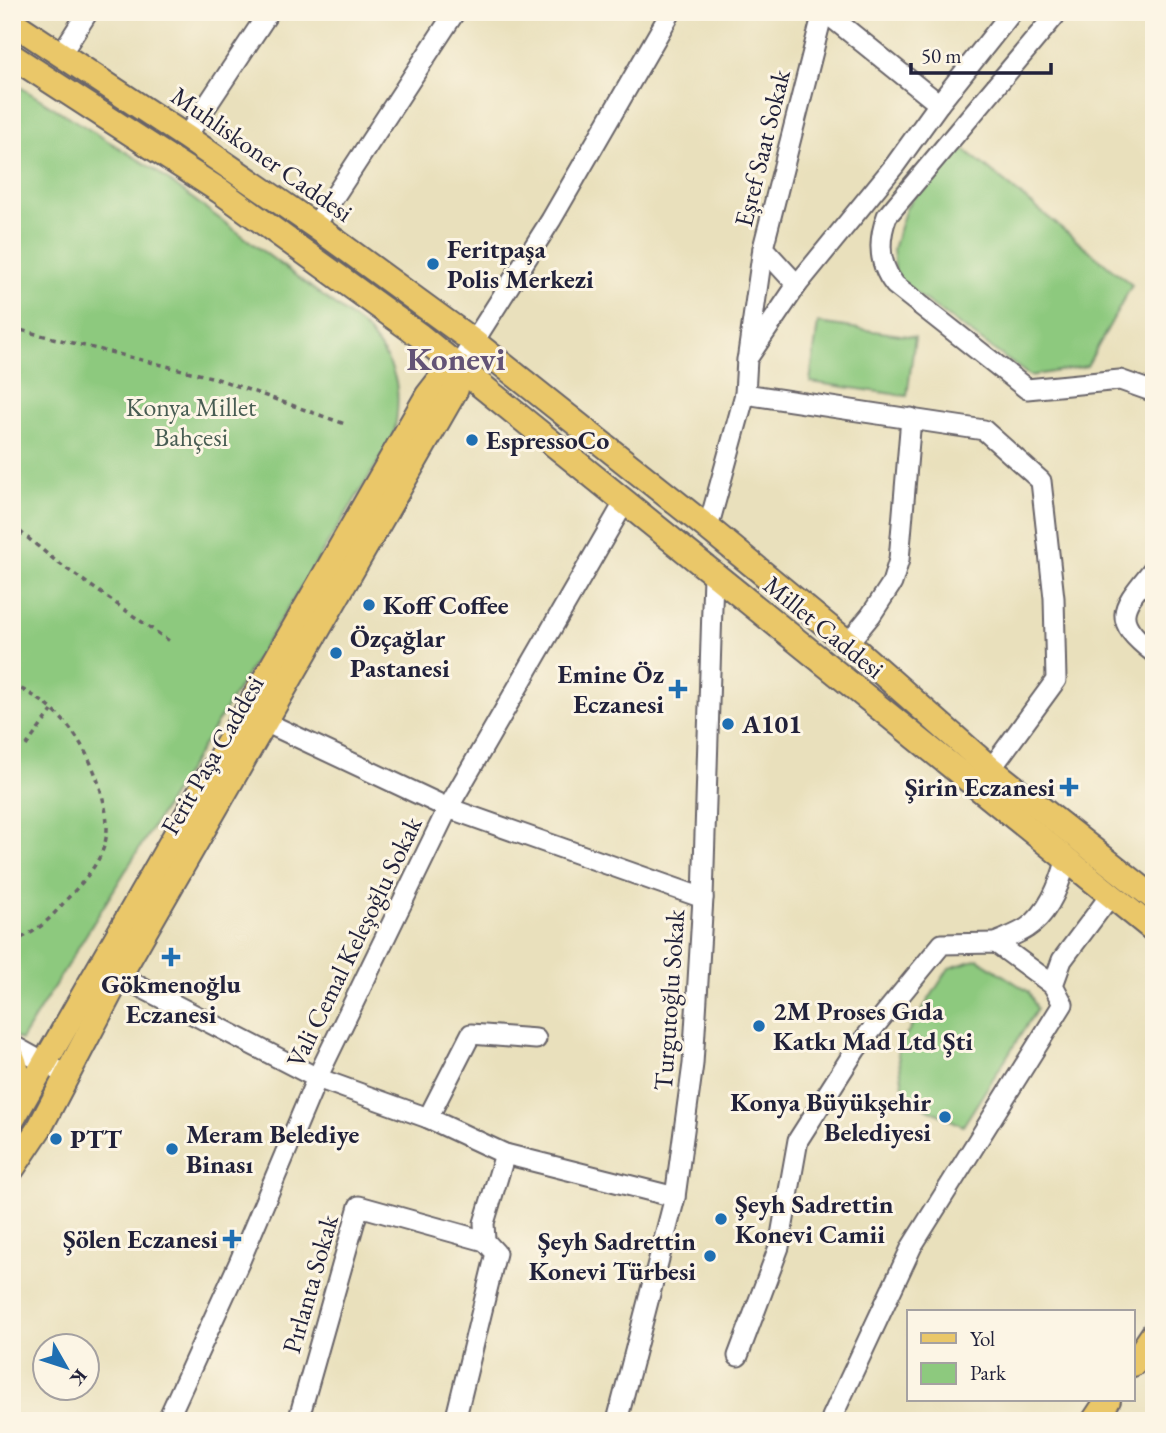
<svg xmlns="http://www.w3.org/2000/svg" width="1166" height="1433" font-family="'EB Garamond',serif">
<rect width="100%" height="100%" fill="#fcf5e5"/>
<filter id="ink" filterUnits="userSpaceOnUse"><feTurbulence type="fractalNoise" baseFrequency=".0143" numOctaves="2"/><feDisplacementMap in="SourceGraphic" scale="14" xChannelSelector="R" yChannelSelector="G"/><feConvolveMatrix kernelMatrix="1 2 1 2 8 2 1 2 1" color-interpolation-filters="sRGB"/></filter>
<filter id="wash" filterUnits="userSpaceOnUse"><feTurbulence type="fractalNoise" baseFrequency=".00686" numOctaves="4" result="noise"/><feDisplacementMap in="SourceGraphic" scale="28" xChannelSelector="R" yChannelSelector="G"/><feGaussianBlur stdDeviation="1.57" result="paint"/><feColorMatrix in="noise" values="0 0 0 0 0 0 0 0 0 0 0 0 0 0 0 0 0 1.4 0 .05"/><feComposite in="paint" operator="in"/></filter>
<g filter="url(#wash)">
<rect width="100%" height="100%" fill="#e9e0bc"/>
<g fill="#8dc97e" stroke="#58765c" stroke-width="2">
<path d="M12,82L152,168L364,327C397,367 404,387 393,438L21,1040L12,1035Z"/>
<path d="M955,142L1132,285L1087,366L1030,376L896,279L893,249L906,208Z"/>
<path d="M818,323L915,337L907,396L810,382Z"/>
<path d="M978,959L1029,992L1037,1009L963,1126L905,1098L897,1049L949,968Z"/>
</g>
</g>
<g filter="url(#ink)">
<g fill="none" stroke-linecap="round" stroke-linejoin="round">
<g stroke="#686468" stroke-width="23">
<g id="minor">
<path d="M825,12L939,104"/>
<path d="M1058,12L887,216C878,240 878,264 895,285L1027,389L1120,380L1154,392"/>
<path d="M61,54L88,12"/>
<path d="M186,137L269,12"/>
<path d="M315,226L455,12"/>
<path d="M797,285L763,248L823,12"/>
<path d="M748,354L763,248"/>
<path d="M457,368L551,220L671,12"/>
<path d="M745,394L984,430L1041,481L1054,598L1056,680L991,769"/>
<path d="M708,528L745,394L747,359L797,285L895,165L939,104L1012,12"/>
<path d="M1154,568C1123,607 1108,618 1154,653"/>
<path d="M848,643L871,615L892,583L899,560L911,418"/>
<path d="M265,722L448,808L703,898"/>
<path d="M996,943C1006,938 1018,934 1027,928C1048,914 1060,884 1066,861"/>
<path d="M119,976L317,1078L428,1118L505,1154L675,1197"/>
<path d="M12,1045L57,1070"/>
<path d="M428,1118L471,1034L536,1039"/>
<path d="M738,1356L779,1247L798,1140L856,1049L942,944L996,943L1053,985"/>
<path d="M832,1417L912,1246L1063,1004L1053,985L1062,960L1110,896"/>
<path d="M167,1421L239,1263L317,1078L448,808L624,503"/>
<path d="M298,1421L359,1206L485,1241"/>
<path d="M455,1421L496,1253L485,1241L484,1223L505,1154"/>
<path d="M617,1421L675,1197L693,1064L703,898L713,575"/>
</g>
</g>
<g stroke="#686468" stroke-width="28">
<g id="major">
<path d="M12,22L186,137L315,226L474,342L708,528L848,643L991,769L1154,898"/>
<path d="M12,56L220,191L420,336L1154,930"/>
<path d="M12,1056C20,1074 18,1088 14,1107"/>
<path d="M12,1120L428,395L442,377L457,368"/>
<path d="M12,1169L40,1127L119,976L456,389L457,368"/>
<path d="M1133,1364L1154,1333"/>
<path d="M1094,1421L1108,1400"/>
</g>
</g>
<g stroke="#686468" stroke-width="3.5" stroke-dasharray="5 5" stroke-linecap="butt">
<path d="M12,328L215,378L345,424"/>
<path d="M12,525L57,562L172,643"/>
<path d="M12,685C59,704 87,743 101,791C105,806 109,822 106,838C102,862 82,883 66,900C51,918 35,935 12,941"/>
<path d="M26,746L52,711"/>
</g>
<use href="#minor" stroke="#fff" stroke-width="19"/>
<use href="#major" stroke="#eac769" stroke-width="24"/>
</g>
</g>
<g fill="#1f6fb2" stroke="#fcf5e5" stroke-width="2.5">
<circle cx="433" cy="264" r="7"/>
<circle cx="472" cy="440" r="7"/>
<circle cx="369" cy="605" r="7"/>
<circle cx="336" cy="653" r="7"/>
<path d="M674.5 678.5h7v7h7v7h-7v7h-7v-7h-7v-7h7z"/>
<circle cx="728" cy="724" r="7"/>
<path d="M1065.5 776.5h7v7h7v7h-7v7h-7v-7h-7v-7h7z"/>
<path d="M167.5 946.5h7v7h7v7h-7v7h-7v-7h-7v-7h7z"/>
<circle cx="759" cy="1026" r="7"/>
<circle cx="945" cy="1117" r="7"/>
<circle cx="56" cy="1139" r="7"/>
<circle cx="172" cy="1149" r="7"/>
<circle cx="721" cy="1219" r="7"/>
<path d="M228.5 1228.5h7v7h7v7h-7v7h-7v-7h-7v-7h7z"/>
<circle cx="710" cy="1256" r="7"/>
</g>
<g text-anchor="middle" stroke-width="6" stroke-linejoin="round" paint-order="stroke">
<g font-size="26" fill="#22223b" stroke="#fcf5e5">
<text transform="translate(762 148) rotate(-76)" y="9">Eşref Saat Sokak</text>
<text transform="translate(262 154) rotate(35)" y="9">Muhliskoner Caddesi</text>
<text transform="translate(824 627) rotate(39)" y="9">Millet Caddesi</text>
<text transform="translate(212 755) rotate(-60)" y="9">Ferit Paşa Caddesi</text>
<text transform="translate(354 942) rotate(-64)" y="9">Vali Cemal Keleşoğlu Sokak</text>
<text transform="translate(669 1000) rotate(-86)" y="9">Turgutoğlu Sokak</text>
<text transform="translate(310 1284) rotate(-74)" y="9">Pırlanta Sokak</text>
</g>
<g font-size="26" font-weight="bold" fill="#22223b" stroke="#fcf5e5" text-anchor="start">
<text x="447" y="258">Feritpaşa<tspan x="447" dy="30">Polis Merkezi</tspan></text>
<text x="486" y="449">EspressoCo</text>
<text x="383" y="614">Koff Coffee</text>
<text x="350" y="647">Özçağlar<tspan x="350" dy="30">Pastanesi</tspan></text>
<text x="664" y="683" text-anchor="end">Emine Öz<tspan x="664" dy="30">Eczanesi</tspan></text>
<text x="742" y="733">A101</text>
<text x="1055" y="796" text-anchor="end">Şirin Eczanesi</text>
<text x="171" y="993" text-anchor="middle">Gökmenoğlu<tspan x="171" dy="30">Eczanesi</tspan></text>
<text x="773" y="1020">2M Proses Gıda<tspan x="773" dy="30">Katkı Mad Ltd Şti</tspan></text>
<text x="931" y="1111" text-anchor="end">Konya Büyükşehir<tspan x="931" dy="30">Belediyesi</tspan></text>
<text x="186" y="1143">Meram Belediye<tspan x="186" dy="30">Binası</tspan></text>
<text x="70" y="1148">PTT</text>
<text x="735" y="1213">Şeyh Sadrettin<tspan x="735" dy="30">Konevi Camii</tspan></text>
<text x="218" y="1248" text-anchor="end">Şölen Eczanesi</text>
<text x="696" y="1250" text-anchor="end">Şeyh Sadrettin<tspan x="696" dy="30">Konevi Türbesi</tspan></text>
</g>
<g font-size="26" fill="#475c52" stroke="#fcf5e5">
<text x="191" y="416">Konya Millet<tspan x="191" dy="30">Bahçesi</tspan></text>
</g>
<g font-size="33" font-weight="bold" fill="#635376" stroke="#fcf5e5">
<text x="456" y="370">Konevi</text>
</g>
</g>
<rect width="1166" height="1433" fill="none" stroke="#fcf5e5" stroke-width="42"/>
<rect x="907" y="1310" width="228" height="91" fill="#fcf5e5" stroke="#a5a1a1" stroke-width="2"/>
<rect x="921" y="1333" width="35" height="10" fill="#eac769" stroke="#a5a1a1" stroke-width="2"/>
<text x="970" y="1346" font-size="21" fill="#22223b">Yol</text>
<rect x="921" y="1363" width="35" height="21" fill="#8dc97e" stroke="#a5a1a1" stroke-width="2"/>
<text x="970" y="1380" font-size="21" fill="#22223b">Park</text>
<g transform="translate(66 1367) rotate(129)"><circle r="33" fill="#fcf5e5" stroke="#a5a1a1" stroke-width="2"/>
<path d="M0-5L12 26L0 18L-12 26Z" fill="#1f6fb2"/>
<text y="-10" font-size="19" font-weight="bold" text-anchor="middle" fill="#22223b">K</text>
</g>
<path d="M911 63v10h140v-10" fill="none" stroke="#22223b" stroke-width="3.5"/>
<text x="921" y="63" font-size="21" fill="#22223b" stroke="#fcf5e5" stroke-width="5" paint-order="stroke">50 m</text>
</svg>
